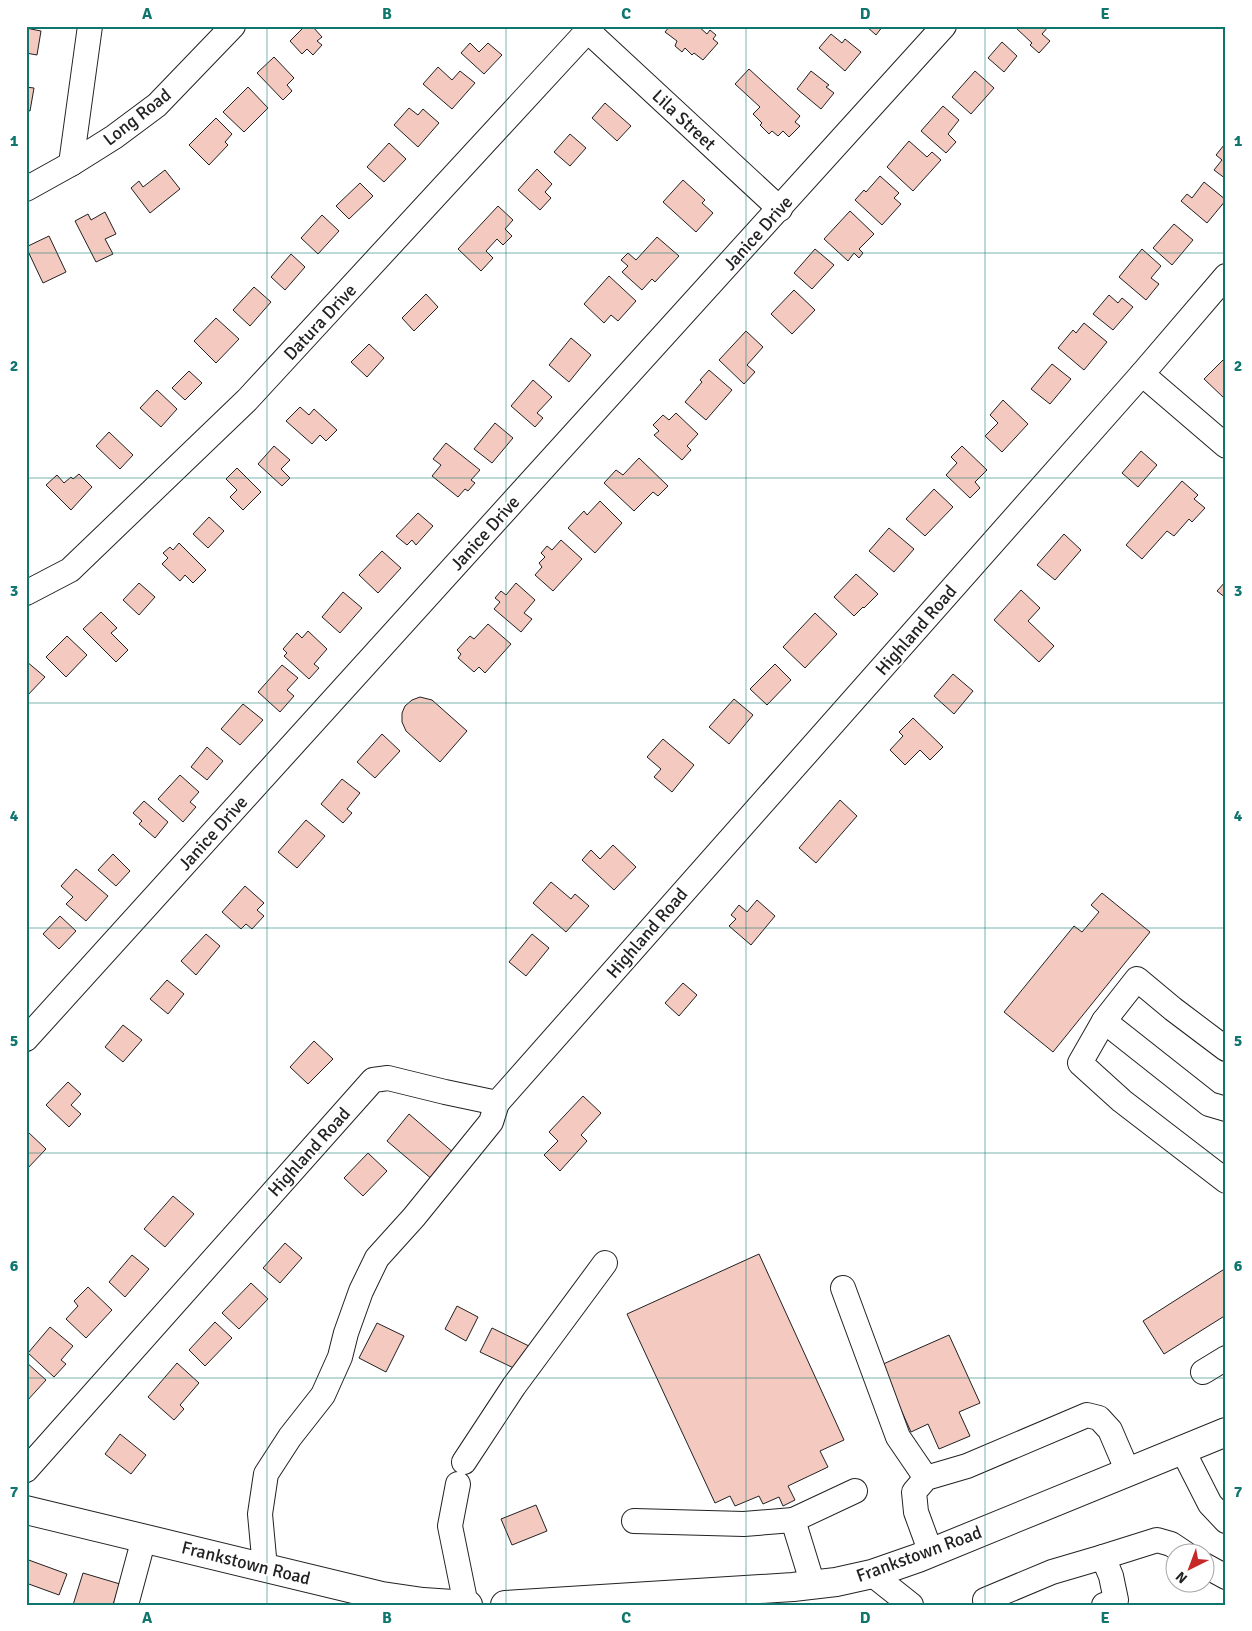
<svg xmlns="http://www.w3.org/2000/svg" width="1252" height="1631" font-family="Signika,sans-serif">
<rect width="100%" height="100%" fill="#fff"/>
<g fill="#f3c9c0" stroke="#222">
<path d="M305,26H312L322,37L317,41L322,45L313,55L307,49L302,54L290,41Z"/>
<path d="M670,26H698L707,34L710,30L716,35L713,39L718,43L703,60L694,53L692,55L685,48L682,52L675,46L677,41L665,32Z"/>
<path d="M866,26H883L876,35Z"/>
<path d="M1018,26H1049L1042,34L1050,41L1039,53L1030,45L1032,43L1016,28Z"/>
<path d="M26,28L41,31L37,55L26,53Z"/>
<path d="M831,34L842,43L845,39L861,52L845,71L819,48Z"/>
<path d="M1002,42L1017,56L1004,72L988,58Z"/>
<path d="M470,43L479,52L488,43L502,55L484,74L461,53Z"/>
<path d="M274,57L294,78L287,85L292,91L283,100L257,73Z"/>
<path d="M438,67L452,80L460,71L475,83L452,109L423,84Z"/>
<path d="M749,69L800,116L795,122L800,126L789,137L783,131L778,136L772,131L769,134L760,125L762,123L753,114L760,107L735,84Z"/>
<path d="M811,71L829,85L826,87L834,93L821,109L797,89Z"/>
<path d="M975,71L994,88L971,114L952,97Z"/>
<path d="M26,87L34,88L30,111L26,110Z"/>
<path d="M248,87L268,108L244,132L223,112Z"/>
<path d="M605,103L631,126L617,141L592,118Z"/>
<path d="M943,106L959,120L948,134L956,142L946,153L921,131Z"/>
<path d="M409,108L418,115L423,109L439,123L418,147L394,125Z"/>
<path d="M216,118L232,134L225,142L228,145L209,165L189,145Z"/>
<path d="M570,134L586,148L570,166L554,152Z"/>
<path d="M909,141L927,157L932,152L941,160L913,191L887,167Z"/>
<path d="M389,143L406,159L384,182L367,167Z"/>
<path d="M1224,145L1226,147V179L1214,170L1222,160L1216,155Z"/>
<path d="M537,169L552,184L545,192L551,198L540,210L518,190Z"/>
<path d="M165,170L180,189L150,213L131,188L139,181L143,187Z"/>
<path d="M880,176L899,193L894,198L901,204L882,225L855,200L864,190L866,192Z"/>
<path d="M683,180L705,200L702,203L713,213L696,232L663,202Z"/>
<path d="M1204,182L1226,200L1207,223L1181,201L1187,194L1192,198Z"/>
<path d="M360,183L373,196L349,219L336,206Z"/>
<path d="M498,206L513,220L505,229L512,236L503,245L497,239L486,251L493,258L481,271L458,249Z"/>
<path d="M850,211L874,234L859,249L863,253L859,258L854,253L848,261L824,239Z"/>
<path d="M105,212L116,234L105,239L113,254L96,262L75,221L88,214L91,220Z"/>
<path d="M322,215L339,231L318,254L301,238Z"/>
<path d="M1174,224L1193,240L1172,265L1153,248Z"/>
<path d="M49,236L66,272L43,283L26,247Z"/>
<path d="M657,237L679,256L655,282L652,279L642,290L622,272L628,266L621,260L628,253L636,260Z"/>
<path d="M815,249L834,265L812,289L794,273Z"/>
<path d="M1142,249L1161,266L1151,278L1159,284L1146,300L1119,277Z"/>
<path d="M291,254L305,267L285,290L271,277Z"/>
<path d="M609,276L636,301L618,321L611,315L604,323L584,304Z"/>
<path d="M254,287L271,302L250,326L233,310Z"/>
<path d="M794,290L815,310L792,334L771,314Z"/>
<path d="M426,294L438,307L414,331L402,318Z"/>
<path d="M1109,295L1118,303L1122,298L1133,307L1113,330L1093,314Z"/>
<path d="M216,318L239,339L216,363L194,341Z"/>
<path d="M1084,323L1107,342L1084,370L1058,348L1073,330L1076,333Z"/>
<path d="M746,331L763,347L747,365L755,372L744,384L719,360Z"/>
<path d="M571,338L591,355L569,382L549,365Z"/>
<path d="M369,344L384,358L367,377L351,362Z"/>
<path d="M1226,357V396L1224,398L1204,379Z"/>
<path d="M1052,364L1071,379L1050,404L1031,389Z"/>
<path d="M709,370L732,390L706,420L685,402L702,382L700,380Z"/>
<path d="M189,371L202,383L185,400L172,388Z"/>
<path d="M533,380L552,397L537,413L543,418L535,427L511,406Z"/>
<path d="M157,390L177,409L161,427L140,408Z"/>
<path d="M1003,400L1028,424L1002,452L985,436L998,423L990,415Z"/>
<path d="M300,407L309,415L314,409L337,430L326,441L320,435L312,444L286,421Z"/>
<path d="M676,413L698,434L687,446L691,450L682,460L654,435L659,431L653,425L663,415L669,420Z"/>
<path d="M495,423L513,438L492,463L474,449Z"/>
<path d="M109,432L133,455L120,469L96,446Z"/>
<path d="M446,443L480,470L471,480L475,483L468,491L465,489L458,497L432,476L441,465L433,459Z"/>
<path d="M274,446L290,460L281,469L290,478L282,486L258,464Z"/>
<path d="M962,446L987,470L975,482L980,488L970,498L946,475L957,463L951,457Z"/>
<path d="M1141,451L1157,465L1138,487L1122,473Z"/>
<path d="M639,458L668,486L658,496L653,492L634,511L604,483L616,470L623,475Z"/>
<path d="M237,468L261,492L243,510L230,497L237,490L226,479Z"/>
<path d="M79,474L92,487L71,510L46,485L57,475L64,483L71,477L73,479Z"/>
<path d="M1182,481L1198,495L1194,499L1205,508L1192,522L1189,519L1174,536L1167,531L1142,559L1126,545Z"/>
<path d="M934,489L953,507L925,536L906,519Z"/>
<path d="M600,501L622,523L595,553L568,528L584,511L587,515Z"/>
<path d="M418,513L433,526L416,545L412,540L407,545L396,536Z"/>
<path d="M209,517L224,531L208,548L193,534Z"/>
<path d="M889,528L914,549L894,572L869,551Z"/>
<path d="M1064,534L1081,550L1055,580L1037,565Z"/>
<path d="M561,540L582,559L553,591L535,575L542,567L539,563L545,557L541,553L547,546L552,550Z"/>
<path d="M179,543L206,570L193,583L185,575L180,581L162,564L168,558L163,553L170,547L173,550Z"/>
<path d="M382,551L401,568L378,593L359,575Z"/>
<path d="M856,574L878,594L864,608L863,607L854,616L834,597Z"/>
<path d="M1226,581V598L1217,591Z"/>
<path d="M139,583L155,597L139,615L123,600Z"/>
<path d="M516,583L535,600L524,613L532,619L521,632L494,609L500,602L495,598L501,591L506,595Z"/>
<path d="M1021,590L1040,608L1028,621L1054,646L1039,662L994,620Z"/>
<path d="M343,592L362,608L340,633L322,617Z"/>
<path d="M101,612L117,628L111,633L128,650L116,662L83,629Z"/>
<path d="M815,613L837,634L805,668L783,647Z"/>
<path d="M488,624L511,644L485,673L479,667L474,672L458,658L461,654L457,650L470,636L474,639Z"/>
<path d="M308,631L327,649L314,664L319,668L309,679L284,656L287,653L283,649L297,633L302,638Z"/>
<path d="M67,636L87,655L66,677L46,657Z"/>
<path d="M26,661L45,677L26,697Z"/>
<path d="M775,664L791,680L767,705L750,689Z"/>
<path d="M282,665L298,678L287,690L294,696L280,712L258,692Z"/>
<path d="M953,674L973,691L954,714L934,696Z"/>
<path d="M420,697L432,700L467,731L440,762L406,731L402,722V713L405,706L412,700Z"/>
<path d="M734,699L753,715L729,744L709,727Z"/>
<path d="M243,704L263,720L240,745L221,729Z"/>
<path d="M913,718L943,747L930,760L920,750L905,765L890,750L903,736L899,732Z"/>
<path d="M382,734L400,751L375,778L357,762Z"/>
<path d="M663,739L694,765L672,792L654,777L661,769L647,757Z"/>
<path d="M207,747L223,761L207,780L191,767Z"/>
<path d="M180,775L199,792L190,802L196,807L183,822L158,799Z"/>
<path d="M342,779L360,793L347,809L352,813L343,823L321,804Z"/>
<path d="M840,800L857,816L816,863L799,848Z"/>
<path d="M144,801L168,822L155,838L139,824L142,821L133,813Z"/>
<path d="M306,820L325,836L297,868L278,852Z"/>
<path d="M613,845L636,867L614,890L582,860L591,850L600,859Z"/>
<path d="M113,854L130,871L116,886L98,870Z"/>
<path d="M76,869L108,896L86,921L66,904L73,897L61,886Z"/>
<path d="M551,882L571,899L575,894L589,906L566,932L533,903Z"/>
<path d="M245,886L264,903L257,910L264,916L252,929L246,924L241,929L222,912Z"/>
<path d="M1102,893L1150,932L1053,1052L1004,1012L1074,926L1082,932L1099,912L1091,905Z"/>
<path d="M757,900L775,916L751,945L729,926L736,919L731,915L739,905L747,912Z"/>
<path d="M60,916L76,931L59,949L43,934Z"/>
<path d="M206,934L220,946L196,975L181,961Z"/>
<path d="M532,934L549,948L526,976L509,962Z"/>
<path d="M167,980L184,994L168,1014L150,999Z"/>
<path d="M683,983L697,995L679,1016L665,1003Z"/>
<path d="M123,1025L142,1040L123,1062L105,1047Z"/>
<path d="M314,1041L333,1059L308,1084L290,1067Z"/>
<path d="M68,1082L81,1094L71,1105L81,1114L69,1127L46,1105Z"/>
<path d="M583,1096L601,1113L581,1135L587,1141L560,1171L544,1155L558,1141L549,1132Z"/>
<path d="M409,1114L455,1154L433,1180L387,1141Z"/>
<path d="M28,1132L46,1149L26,1170V1134Z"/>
<path d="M368,1153L387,1171L363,1196L344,1178Z"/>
<path d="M173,1196L194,1214L165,1247L144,1229Z"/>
<path d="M285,1243L302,1258L280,1283L263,1268Z"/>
<path d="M759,1254L844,1440L820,1451L828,1467L788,1486L795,1500L783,1506L779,1497L763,1504L759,1496L735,1506L730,1496L715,1503L627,1314Z"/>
<path d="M132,1255L149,1269L125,1297L109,1282Z"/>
<path d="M1226,1268V1315L1164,1354L1143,1321Z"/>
<path d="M251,1283L268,1299L239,1329L222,1313Z"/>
<path d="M88,1287L112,1310L86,1338L66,1319L78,1306L74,1301Z"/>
<path d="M457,1306L478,1317L466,1341L445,1329Z"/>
<path d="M215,1322L232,1338L205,1366L189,1350Z"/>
<path d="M377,1323L404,1336L386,1372L359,1358Z"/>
<path d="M50,1327L73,1346L61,1360L66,1364L54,1377L28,1353Z"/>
<path d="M492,1328L531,1347L520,1371L480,1352Z"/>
<path d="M949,1335L980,1403L959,1412L970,1436L939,1449L928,1424L911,1432L881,1365Z"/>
<path d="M26,1362L46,1380L26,1402Z"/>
<path d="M177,1363L199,1383L180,1405L184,1409L174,1420L148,1397Z"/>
<path d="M120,1434L146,1455L131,1474L105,1454Z"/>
<path d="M536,1505L547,1531L512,1545L501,1519Z"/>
<path d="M26,1559L67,1574L59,1595L26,1583Z"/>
<path d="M83,1573L120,1584L113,1605H73Z"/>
</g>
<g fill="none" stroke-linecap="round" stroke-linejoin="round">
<g stroke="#222" stroke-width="26">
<g id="minor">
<path d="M588,31L780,209"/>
<path d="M71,164L90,26"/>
<path d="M26,189L71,164L114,137L157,105L233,26"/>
<path d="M1142,374L1226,446"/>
<path d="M26,593L70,570L247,400L592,26"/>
<path d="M1104,1021L1209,1104L1226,1109"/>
<path d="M26,1039L944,26"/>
<path d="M1226,1049L1173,1009L1137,979L1104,1021L1080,1063L1122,1101L1226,1181"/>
<path d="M843,1288L898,1437L926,1478"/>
<path d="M1203,1372L1226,1358"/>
<path d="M1182,1449L1210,1504L1226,1521"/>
<path d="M464,1462L514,1386L605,1263"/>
<path d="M26,1470L373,1080L388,1078L445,1092L497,1103L1142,374L1226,276"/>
<path d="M458,1484L450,1526L466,1605"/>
<path d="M634,1521L744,1524L793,1520"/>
<path d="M931,1553L916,1512L914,1492L926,1478L967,1466L1087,1415L1099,1418L1110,1430L1128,1472"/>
<path d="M1103,1557L1157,1540L1171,1544L1186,1554"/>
<path d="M1204,1565L1226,1577"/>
<path d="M265,1568L260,1514L266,1474L290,1437L323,1395L340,1357L346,1333L361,1291L377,1258L414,1217L491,1122L497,1103"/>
<path d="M872,1574L911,1605"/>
<path d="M813,1585L793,1520L855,1491"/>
<path d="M985,1600L1052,1572L1103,1557L1111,1576L1116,1600L1104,1605"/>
<path d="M126,1605L144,1538"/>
</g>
</g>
<g stroke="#222" stroke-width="30">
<g id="major">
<path d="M26,1510L382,1596L423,1602L468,1605"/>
<path d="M505,1605L793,1587L836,1582L872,1574L918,1558L1226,1432"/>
</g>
</g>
<use href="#minor" stroke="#fff" stroke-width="24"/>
<use href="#major" stroke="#fff" stroke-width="28"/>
</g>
<path fill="none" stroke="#0f766e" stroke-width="1" stroke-opacity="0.55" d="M267,26V1605M506,26V1605M746,26V1605M985,26V1605M26,253H1226M26,478H1226M26,703H1226M26,928H1226M26,1153H1226M26,1378H1226"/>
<g text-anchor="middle" stroke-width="4" stroke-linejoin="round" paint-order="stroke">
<g font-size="18" fill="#222" stroke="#fff">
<text transform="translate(137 117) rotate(-38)" y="6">Long Road</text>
<text transform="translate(684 120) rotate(43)" y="6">Lila Street</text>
<text transform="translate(758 233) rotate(-48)" y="6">Janice Drive</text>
<text transform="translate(320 322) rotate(-47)" y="6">Datura Drive</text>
<text transform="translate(485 533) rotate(-48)" y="6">Janice Drive</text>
<text transform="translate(916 630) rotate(-49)" y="6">Highland Road</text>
<text transform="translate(213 833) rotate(-48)" y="6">Janice Drive</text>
<text transform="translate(647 933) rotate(-49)" y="6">Highland Road</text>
<text transform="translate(309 1152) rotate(-48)" y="6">Highland Road</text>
<text transform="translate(919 1554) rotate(-20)" y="6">Frankstown Road</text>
<text transform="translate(246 1563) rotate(14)" y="6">Frankstown Road</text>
</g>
</g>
<rect width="1252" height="1631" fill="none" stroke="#ffffff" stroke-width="55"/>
<g transform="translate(1190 1568) rotate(222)"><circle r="24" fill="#ffffff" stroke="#a7a7a7"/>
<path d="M0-4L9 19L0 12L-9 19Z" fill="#c62828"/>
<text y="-8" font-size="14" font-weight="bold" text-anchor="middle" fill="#222222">N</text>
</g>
<rect x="28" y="28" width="1196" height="1576" fill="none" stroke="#0f766e" stroke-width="2"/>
<g font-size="16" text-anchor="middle" font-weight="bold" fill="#0f766e">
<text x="147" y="19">A</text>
<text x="387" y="19">B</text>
<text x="626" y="19">C</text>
<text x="865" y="19">D</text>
<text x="1105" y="19">E</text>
<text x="14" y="146">1</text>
<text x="1238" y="146">1</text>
<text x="14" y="371">2</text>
<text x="1238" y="371">2</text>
<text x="14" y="596">3</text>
<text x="1238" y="596">3</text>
<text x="14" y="821">4</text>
<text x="1238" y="821">4</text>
<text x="14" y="1046">5</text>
<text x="1238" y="1046">5</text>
<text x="14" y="1271">6</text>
<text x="1238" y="1271">6</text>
<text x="14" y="1497">7</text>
<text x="1238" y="1497">7</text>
<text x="147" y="1623">A</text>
<text x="387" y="1623">B</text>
<text x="626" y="1623">C</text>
<text x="865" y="1623">D</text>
<text x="1105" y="1623">E</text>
</g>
</svg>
